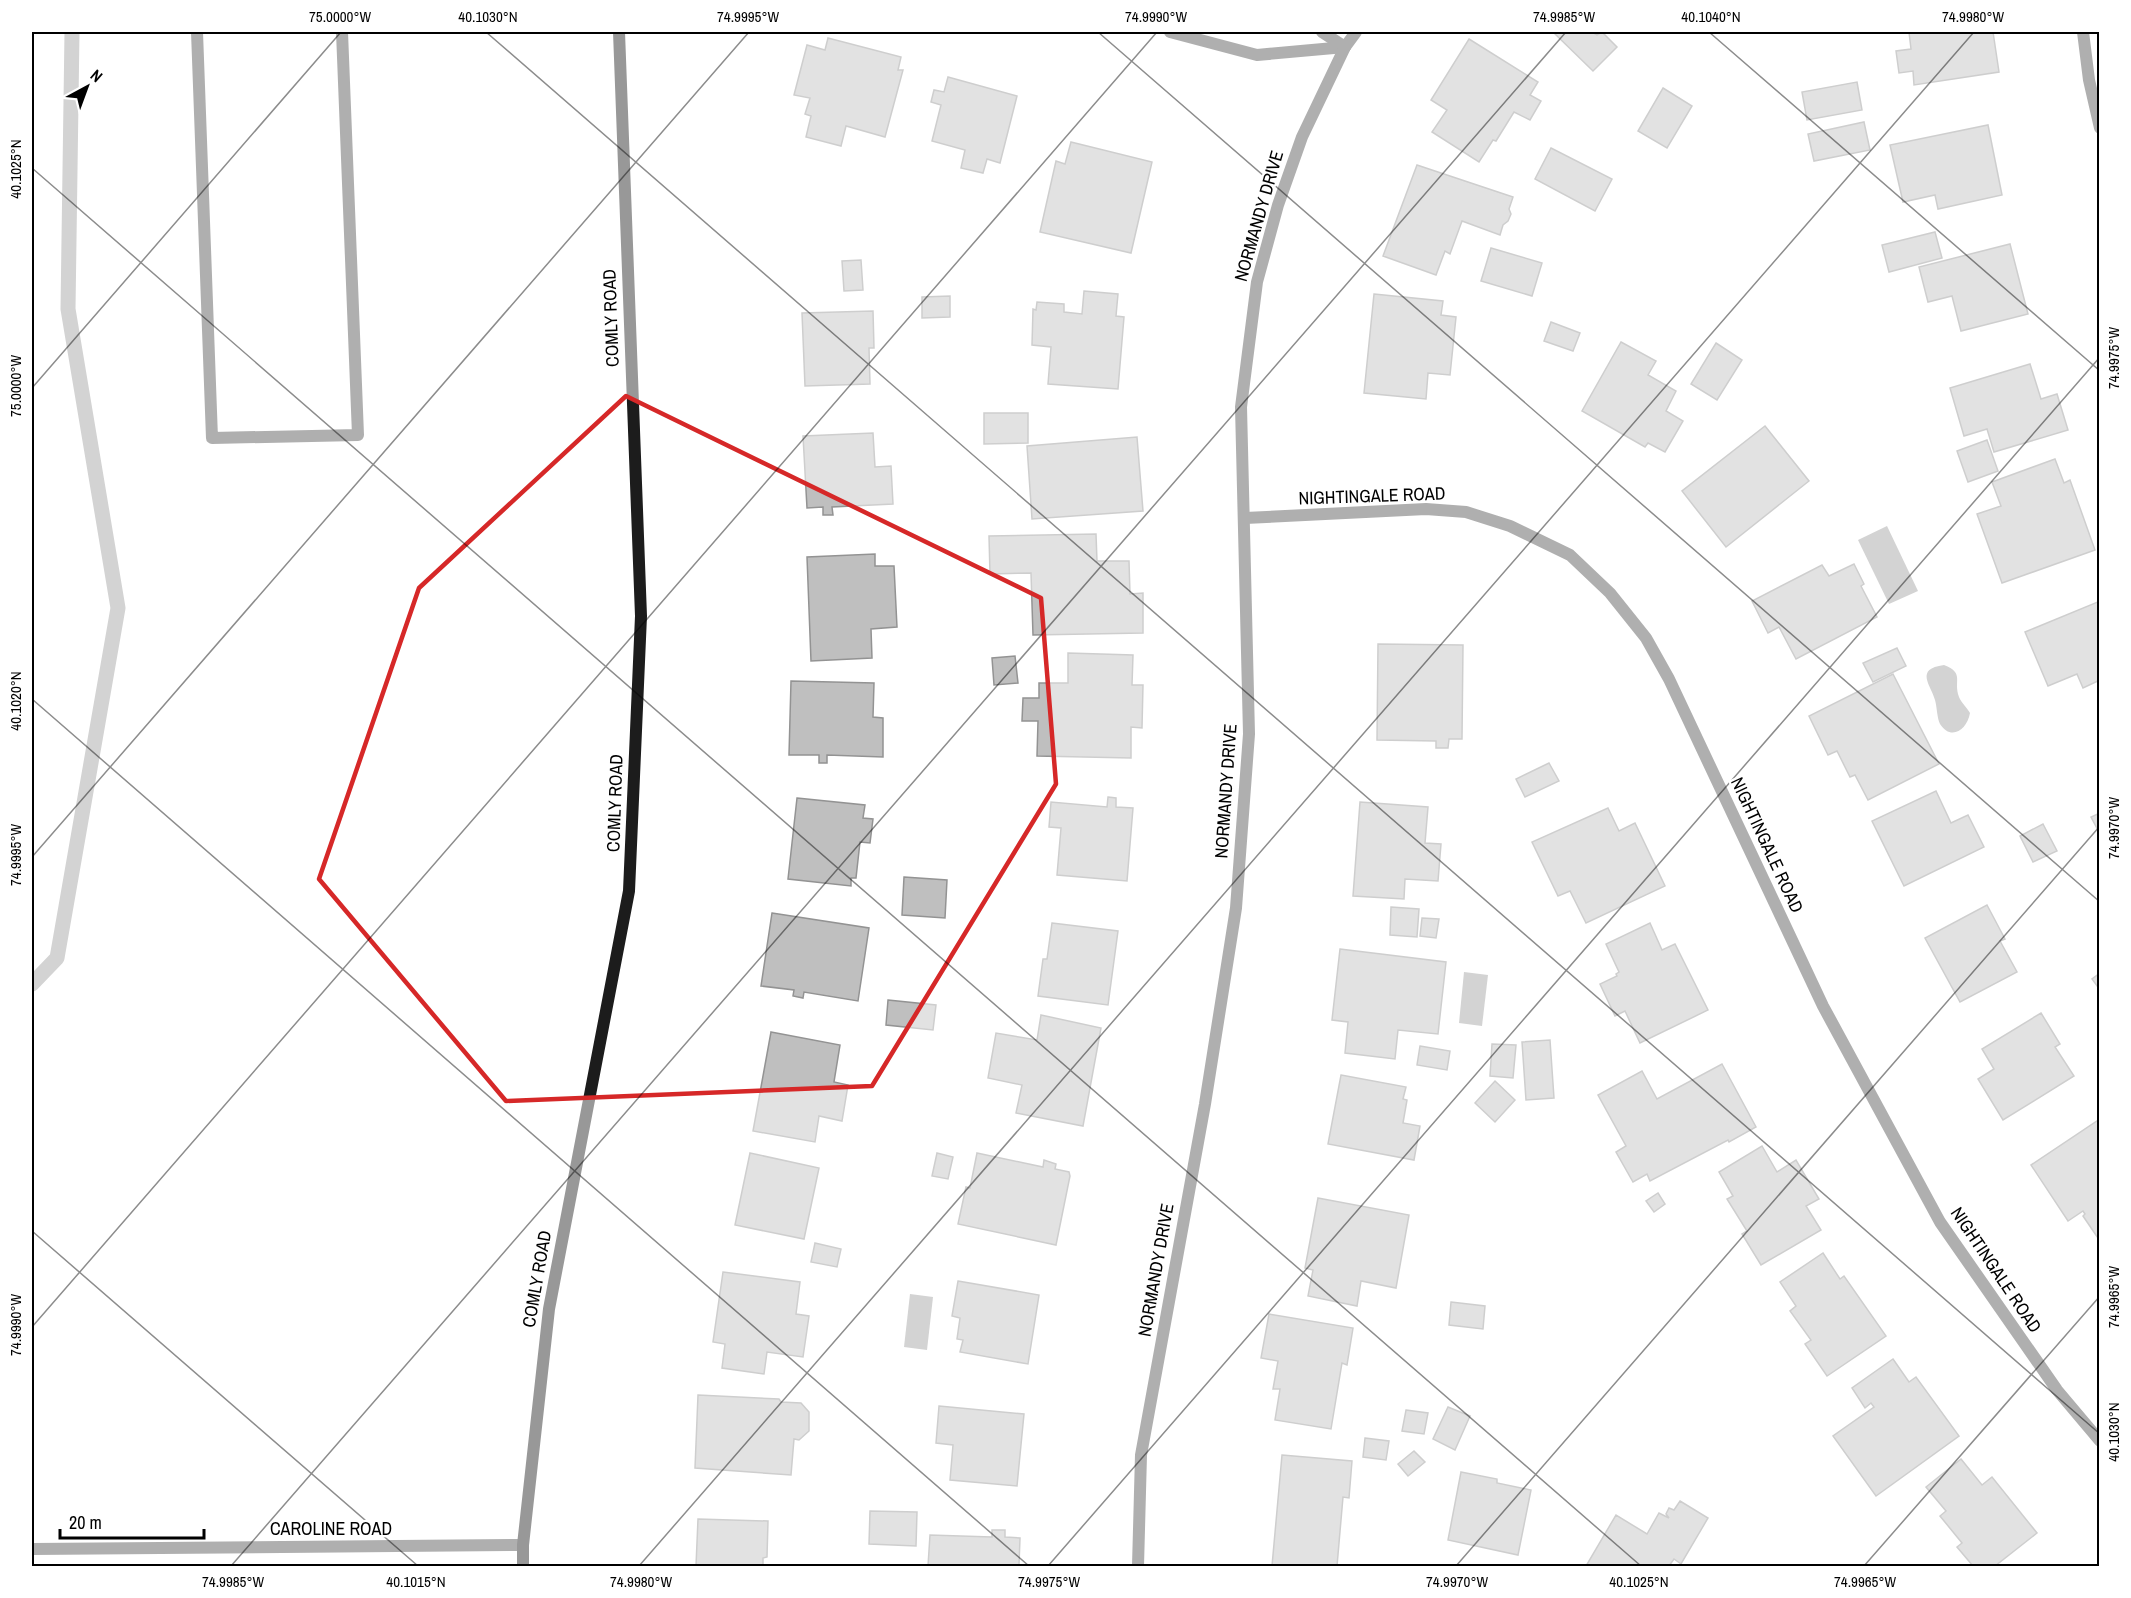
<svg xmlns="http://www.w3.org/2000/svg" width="2131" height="1598" font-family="'Archivo Narrow',sans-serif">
<rect width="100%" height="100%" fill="#fff"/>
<g fill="#9d9d9d">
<path d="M1887,526L1918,591L1889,604L1858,540Z"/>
<path d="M1944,665C1965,673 1953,681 1959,697C1961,702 1967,708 1970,713C1967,730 1951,741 1940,724C1937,718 1937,707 1935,700C1931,685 1914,669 1944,665Z"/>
<path d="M1464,972L1488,975L1482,1026L1459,1023Z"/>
<path d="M910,1294L933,1297L927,1350L904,1347Z"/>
</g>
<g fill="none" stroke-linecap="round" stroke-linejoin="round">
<path stroke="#9d9d9d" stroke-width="15" d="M32,984L57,958L118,608L68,309L72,32"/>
</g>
<g fill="#bfbfbf" stroke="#939393" stroke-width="1.5">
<path d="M1553,32H1592L1597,35L1602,32L1617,47L1593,71Z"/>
<path d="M1909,32H1993L1999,72L1914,85L1913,71L1899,73L1896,51L1911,49Z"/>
<path d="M828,38L901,57L898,70H903L885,137L846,126L841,146L806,137L811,116L805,114L810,98L794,95L807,45L825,50Z"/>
<path d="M1469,39L1538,82L1530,95L1541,101L1530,120L1514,112L1496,141L1493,140L1479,162L1432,132L1447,110L1431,100Z"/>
<path d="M948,77L1017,96L1000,163L987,159L983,173L961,168L965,150L932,141L941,105L931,102L934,90L944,92Z"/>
<path d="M1857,82L1862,110L1807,120L1802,92Z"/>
<path d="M1663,88L1692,106L1667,148L1638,131Z"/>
<path d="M1864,122L1870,150L1814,161L1808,134Z"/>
<path d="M1988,125L2002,195L1938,209L1935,195L1903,202L1890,145Z"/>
<path d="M1071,142L1152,162L1131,253L1040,232L1056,161L1065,164Z"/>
<path d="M1551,148L1612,179L1595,211L1535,179Z"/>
<path d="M1417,165L1513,197L1509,209L1511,214L1508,221L1503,225L1500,235L1462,221L1450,254L1445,251L1436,275L1383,256Z"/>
<path d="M1935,232L1942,258L1889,272L1882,245Z"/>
<path d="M2010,244L2028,314L1961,331L1952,296L1928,302L1919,267Z"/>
<path d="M1491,248L1542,263L1532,296L1481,281Z"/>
<path d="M861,260L863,290L844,291L842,261Z"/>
<path d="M1084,291L1118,294L1116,316L1124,317L1118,389L1048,384L1051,347L1032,345L1033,309L1036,310L1037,302L1064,304V312L1082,314Z"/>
<path d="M1374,294L1443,301L1441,315L1456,317L1450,375L1428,373L1426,399L1364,393Z"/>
<path d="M950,296V317L922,318V297Z"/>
<path d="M873,311L874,348H869L870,384L805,386L802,313Z"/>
<path d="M1551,322L1580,333L1573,351L1544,341Z"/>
<path d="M1621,342L1656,361L1648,375L1676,391L1666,411L1683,421L1665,452L1648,443L1645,447L1582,411Z"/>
<path d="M1716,343L1742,360L1717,400L1691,384Z"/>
<path d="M2030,364L2041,399L2057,394L2068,430L1994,452L1987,429L1964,436L1950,388Z"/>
<path d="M984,413H1028V443L984,444Z"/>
<path d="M1765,426L1809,481L1726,547L1682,491Z"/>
<path d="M873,433L875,467L891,466L893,504L832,507L833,515H823V507L807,508L803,436Z"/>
<path d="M1137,437L1143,511L1032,519L1027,446Z"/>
<path d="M1987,440L1998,471L1968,482L1957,451Z"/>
<path d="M2055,459L2064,483L2070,480L2095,550L2002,583L1977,514L2001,506L1992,482Z"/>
<path d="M1096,534L1097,561H1129L1130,594L1143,593V633L1033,635L1031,573L990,574L989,536Z"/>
<path d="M875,554V566H894L897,627L871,629L872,658L811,661L807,557Z"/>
<path d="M1854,564L1864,584L1861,586L1877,617L1796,659L1779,627L1768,633L1752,601L1822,565L1829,576Z"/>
<path d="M2100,601V680L2083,688L2077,674L2048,686L2025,632Z"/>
<path d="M1378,644L1463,645L1462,739H1449L1448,748H1436V741L1377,740Z"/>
<path d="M1897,648L1906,666L1873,682L1863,663Z"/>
<path d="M1068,653L1133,655L1132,685H1143L1142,728L1131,727V758L1037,756L1038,721H1022L1023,698H1039V683H1068Z"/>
<path d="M1015,656L1018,683L994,685L992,658Z"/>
<path d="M1893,674L1939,764L1868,800L1855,775L1850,777L1837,751L1828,755L1809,716Z"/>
<path d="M791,681L874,683L873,717L883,718V757L827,755V763H819V755H789Z"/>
<path d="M1549,763L1559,781L1525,797L1516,779Z"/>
<path d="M1936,791L1951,823L1968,815L1984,847L1904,886L1872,821Z"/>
<path d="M1108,797L1116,798V807L1133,808L1127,881L1057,875L1061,828L1049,827L1051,802L1107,807Z"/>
<path d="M797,798L865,805L863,818L873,819L870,843L860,842L856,878H851V886L788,879Z"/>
<path d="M1360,802L1428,807L1425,843L1441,844L1438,881L1405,879L1404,899L1353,896Z"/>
<path d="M1608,808L1619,831L1635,823L1665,886L1586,923L1570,891L1558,896L1532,842Z"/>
<path d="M2100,813V834L2091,817Z"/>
<path d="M2043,824L2057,851L2033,862L2020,836Z"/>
<path d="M904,877L947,880L945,918L902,915Z"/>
<path d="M1987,905L2005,939L2000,941L2017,972L1960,1002L1925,938Z"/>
<path d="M1391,907L1419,909L1417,937L1390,935Z"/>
<path d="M772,913L869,928L858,1001L804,992L803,998L793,996L794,990L761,986Z"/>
<path d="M1422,918L1439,919L1436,938L1420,936Z"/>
<path d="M1052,923L1118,931L1108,1005L1038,996L1043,959H1047Z"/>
<path d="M1650,923L1662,950L1675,944L1708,1010L1640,1043L1625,1011L1615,1016L1600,984L1617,976L1616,974L1619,972L1606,944Z"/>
<path d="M1340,949L1446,962L1438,1034L1398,1030L1395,1059L1345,1053L1348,1022L1332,1020Z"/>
<path d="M2100,973V990L2092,979Z"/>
<path d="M888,1000L936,1005L933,1030L886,1025Z"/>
<path d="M2041,1013L2060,1044L2055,1047L2074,1076L2003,1120L1978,1079L1994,1069L1982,1049Z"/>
<path d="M1041,1015L1101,1028L1083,1126L1016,1113L1022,1085L988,1078L996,1033L1037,1040Z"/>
<path d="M771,1032L840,1045L834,1082L848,1085L842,1121L819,1116L815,1142L753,1131Z"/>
<path d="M1550,1040L1554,1098L1526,1100L1522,1042Z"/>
<path d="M1492,1044L1516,1045L1513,1078L1490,1076Z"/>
<path d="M1420,1046L1450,1051L1447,1070L1417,1065Z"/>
<path d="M1722,1064L1756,1127L1729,1142L1728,1140L1650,1181L1647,1174L1633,1182L1616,1152L1626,1146L1598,1095L1642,1071L1657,1099Z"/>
<path d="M1341,1075L1406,1087L1403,1099L1407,1100L1403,1123L1420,1126L1414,1160L1328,1144Z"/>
<path d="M1495,1081L1515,1100L1495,1122L1475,1103Z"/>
<path d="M2100,1119V1241L2083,1216L2085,1214L2083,1211L2068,1221L2031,1165Z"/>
<path d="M1762,1146L1777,1172L1796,1160L1819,1199L1806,1206L1821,1230L1761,1265L1742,1234L1747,1231L1727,1199L1733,1196L1719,1172Z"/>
<path d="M750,1153L819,1168L804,1239L735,1225Z"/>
<path d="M937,1153L953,1157L948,1179L932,1176Z"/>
<path d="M977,1153L1043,1167L1044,1160L1056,1164L1055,1169L1069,1172L1070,1176L1056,1245L958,1224L966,1187L970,1188Z"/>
<path d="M1658,1193L1665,1204L1654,1212L1646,1201Z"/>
<path d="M1318,1198L1409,1215L1396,1288L1361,1281L1357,1306L1308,1296L1313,1270L1305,1268Z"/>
<path d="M815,1243L841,1249L837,1267L811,1262Z"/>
<path d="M1823,1253L1840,1279L1844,1276L1886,1336L1827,1376L1805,1344L1811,1340L1790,1311L1796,1306L1780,1282Z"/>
<path d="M723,1272L800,1282L796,1314L809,1316L803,1357L767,1352L764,1374L722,1368L725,1344L713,1342Z"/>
<path d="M958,1281L1039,1295L1028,1364L960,1352L963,1340L957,1339L960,1318L952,1316Z"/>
<path d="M1451,1302L1485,1306L1483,1329L1449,1325Z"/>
<path d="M1269,1314L1353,1328L1347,1365L1342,1363L1331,1429L1275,1420L1280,1389H1273L1278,1361L1261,1358Z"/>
<path d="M1893,1359L1909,1382L1916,1377L1959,1436L1876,1496L1833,1436L1874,1407L1871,1403L1865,1408L1852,1388Z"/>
<path d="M698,1395L779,1399L781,1402L801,1403L809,1412V1431L799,1440L794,1439L791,1475L695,1468Z"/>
<path d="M939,1406L1024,1414L1017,1486L950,1480L953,1445L936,1443Z"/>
<path d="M1448,1407L1470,1416L1455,1450L1433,1439Z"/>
<path d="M1406,1410L1428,1413L1424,1434L1402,1431Z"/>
<path d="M1365,1438L1389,1441L1386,1460L1363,1457Z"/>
<path d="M1414,1451L1425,1462L1408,1476L1398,1464Z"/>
<path d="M1282,1455L1352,1461L1349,1498L1343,1497L1337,1566H1272Z"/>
<path d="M1961,1459L1982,1485L1992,1477L2037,1533L1995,1566H1973L1957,1547L1962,1543L1940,1516L1946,1511L1926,1487Z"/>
<path d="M1461,1472L1497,1479V1483L1531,1490L1518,1555L1448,1540Z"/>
<path d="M1680,1501L1708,1518L1681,1564L1674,1559L1669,1566H1586L1616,1515L1647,1534L1659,1513L1669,1518L1666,1514L1669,1508L1674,1510Z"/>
<path d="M870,1511L917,1512L916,1546L869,1544Z"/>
<path d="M698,1519L768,1521L767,1557L763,1558V1566H696Z"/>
<path d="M992,1530H1005V1537L1020,1538L1019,1565L1029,1566H928L930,1535L992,1537Z"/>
</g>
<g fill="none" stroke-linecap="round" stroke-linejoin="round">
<path stroke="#4f4f4f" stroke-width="12" d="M197,32L212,438L358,435L342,32"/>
<g stroke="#4f4f4f" stroke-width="12">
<path d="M1170,32L1257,55L1345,47"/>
<path d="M1322,32L1345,47"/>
<path d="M2083,32L2089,80L2100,128"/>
<path d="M1245,518L1426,509L1466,512L1510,526L1570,555L1610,593L1646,638L1669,679L1823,1006L1940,1222L2057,1390L2100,1441"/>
<path d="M32,1549L523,1545"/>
<path d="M1138,1566L1141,1455L1205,1104L1236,908L1249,734L1241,407L1257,282L1278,205L1302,137L1345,47L1356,32"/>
</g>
<path stroke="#1c1c1c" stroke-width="12" d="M523,1566V1545L549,1309L629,891L641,616L619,32"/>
</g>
<path d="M0 0H2131V1598H0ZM626,396L1041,598L1056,784L872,1086L506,1101L319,879L419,588Z" fill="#fff" fill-opacity=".55" fill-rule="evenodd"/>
<path fill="none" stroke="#d62828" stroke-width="4.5" stroke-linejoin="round" d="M626,396L1041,598L1056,784L872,1086L506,1101L319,879L419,588Z"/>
<path fill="none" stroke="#000" stroke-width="1.5" stroke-opacity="0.45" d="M486,32L2100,1434M1098,32L2100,902M1709,32L2100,371M32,168L1641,1566M32,388L341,32M32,699L1029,1566M32,857L749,32M32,1231L418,1566M32,1327L1157,32M231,1566L1566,32M639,1566L1974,32M1048,1566L2100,357M1456,1566L2100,826M1864,1566L2100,1296"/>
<g text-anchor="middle" stroke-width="4.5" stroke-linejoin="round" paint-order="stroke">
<g font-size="18" fill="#000" stroke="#fff">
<text transform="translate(1259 216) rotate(-74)" y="6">NORMANDY DRIVE</text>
<text transform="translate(611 318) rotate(-92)" y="6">COMLY ROAD</text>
<text transform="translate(1372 496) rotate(-2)" y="6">NIGHTINGALE ROAD</text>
<text transform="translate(1226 791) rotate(-86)" y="6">NORMANDY DRIVE</text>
<text transform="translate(615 803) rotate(-88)" y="6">COMLY ROAD</text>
<text transform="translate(1767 845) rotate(65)" y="6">NIGHTINGALE ROAD</text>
<text transform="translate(1156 1270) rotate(-80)" y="6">NORMANDY DRIVE</text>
<text transform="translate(1996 1270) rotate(56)" y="6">NIGHTINGALE ROAD</text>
<text transform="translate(537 1279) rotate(-80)" y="6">COMLY ROAD</text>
<text x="331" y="1535">CAROLINE ROAD</text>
</g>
</g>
<rect width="2131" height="1598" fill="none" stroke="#ffffff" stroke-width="66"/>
<g transform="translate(87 87) rotate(41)" stroke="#ffffff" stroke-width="4.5" paint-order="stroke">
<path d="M0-4.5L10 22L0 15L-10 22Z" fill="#000000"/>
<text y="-9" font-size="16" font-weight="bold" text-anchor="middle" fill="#000000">N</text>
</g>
<path d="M60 1529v9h144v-9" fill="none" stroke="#000000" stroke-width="3"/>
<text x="69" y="1529" font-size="18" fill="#000000" stroke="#ffffff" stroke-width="4.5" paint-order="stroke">20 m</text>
<rect x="33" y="33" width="2065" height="1532" fill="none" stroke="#000" stroke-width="2"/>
<g font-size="15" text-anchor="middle" fill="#000">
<text x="340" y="22">75.0000°W</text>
<text x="488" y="22">40.1030°N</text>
<text x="748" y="22">74.9995°W</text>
<text x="1156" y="22">74.9990°W</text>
<text x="1564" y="22">74.9985°W</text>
<text x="1711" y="22">40.1040°N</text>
<text x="1973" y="22">74.9980°W</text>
<text transform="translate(16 169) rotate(-90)" y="5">40.1025°N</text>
<text transform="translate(2114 358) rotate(-90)" y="5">74.9975°W</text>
<text transform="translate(16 386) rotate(-90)" y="5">75.0000°W</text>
<text transform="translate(16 701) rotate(-90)" y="5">40.1020°N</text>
<text transform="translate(2114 828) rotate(-90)" y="5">74.9970°W</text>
<text transform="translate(16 855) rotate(-90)" y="5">74.9995°W</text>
<text transform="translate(2114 1297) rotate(-90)" y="5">74.9965°W</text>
<text transform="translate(16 1325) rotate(-90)" y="5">74.9990°W</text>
<text transform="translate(2114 1432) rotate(-90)" y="5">40.1030°N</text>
<text x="233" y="1587">74.9985°W</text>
<text x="416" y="1587">40.1015°N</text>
<text x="641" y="1587">74.9980°W</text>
<text x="1049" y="1587">74.9975°W</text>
<text x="1457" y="1587">74.9970°W</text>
<text x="1639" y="1587">40.1025°N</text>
<text x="1865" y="1587">74.9965°W</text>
</g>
</svg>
